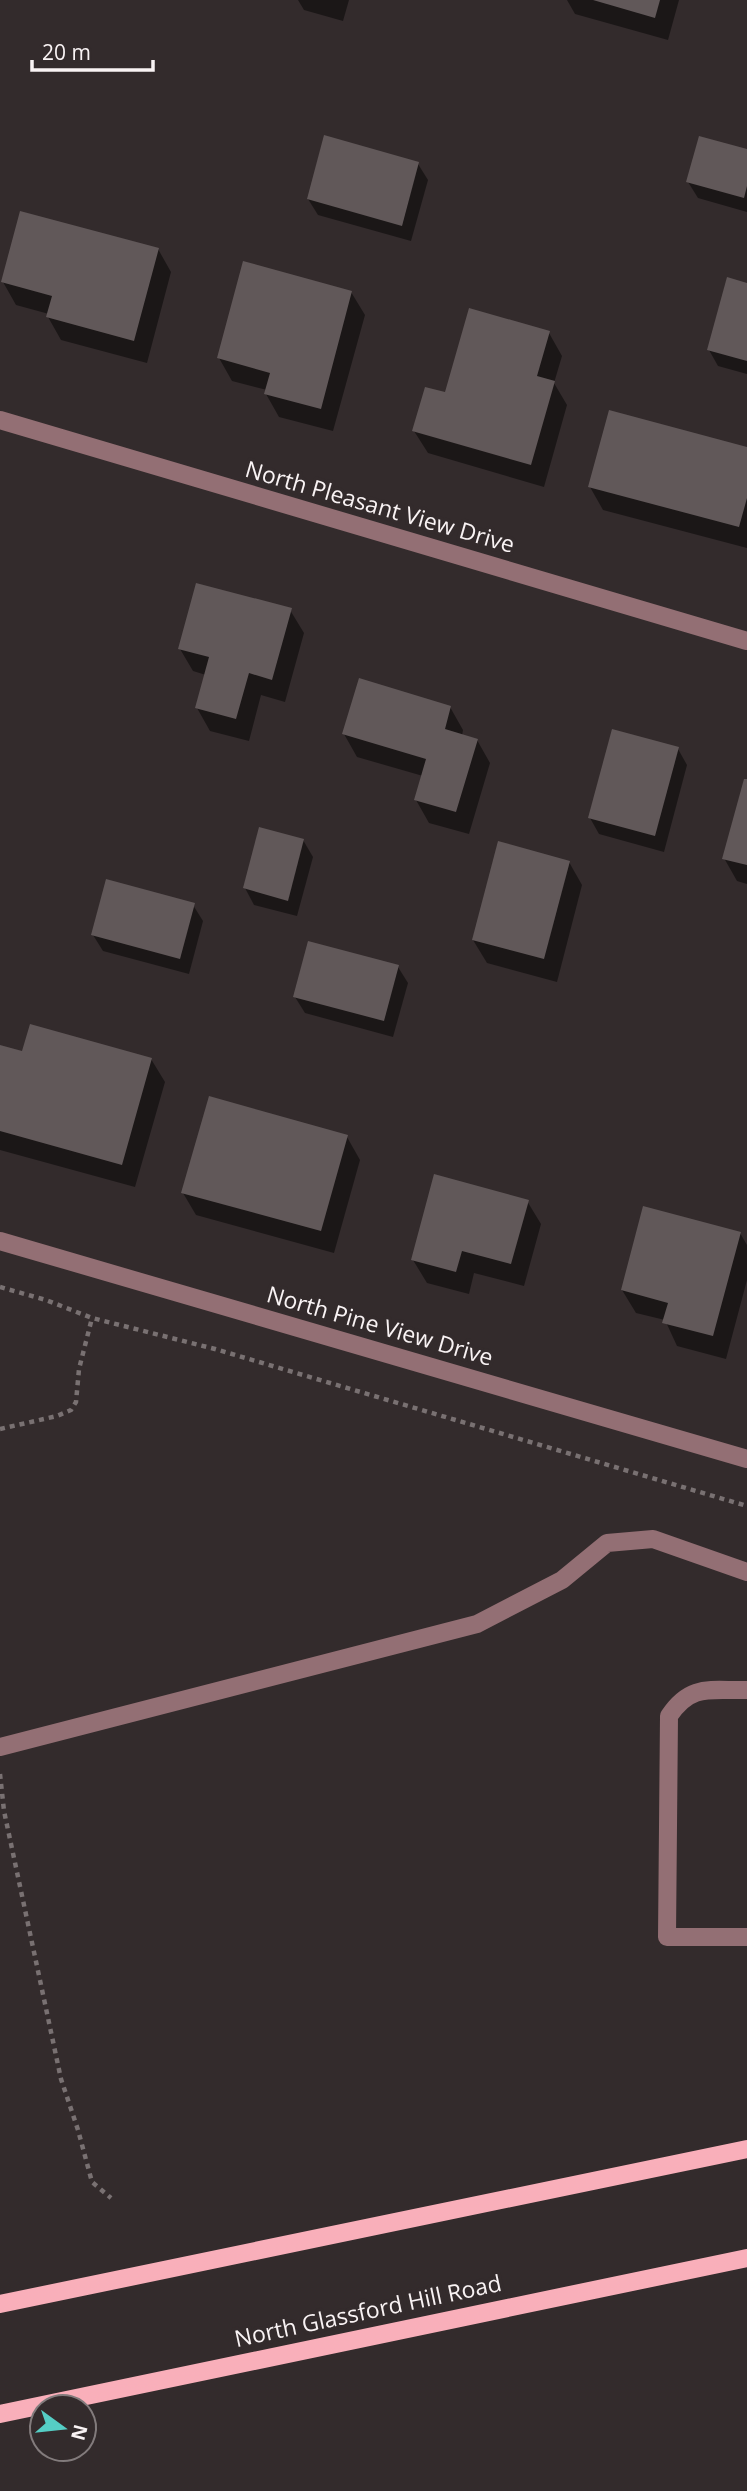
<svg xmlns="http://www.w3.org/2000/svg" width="747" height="2491" font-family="'Open Sans',sans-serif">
<rect width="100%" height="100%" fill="#332b2c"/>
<g fill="#0007">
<path d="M298,0H349L343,21L304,10Z"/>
<path d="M567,0H679L668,40L575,14Z"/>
<path d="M747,151V212L698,198L688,182Z"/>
<path d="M418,164L428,180L411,241L318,215L308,199Z"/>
<path d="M158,249L171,272L147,363L61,340L48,317L49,314L16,305L3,282Z"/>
<path d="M747,284V374L718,366L709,350Z"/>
<path d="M351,292L365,315L333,431L279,417L266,394L267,390L232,381L219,358Z"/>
<path d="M549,333L562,356L554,383L567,405L544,487L428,453L414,431L446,394Z"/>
<path d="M747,448V548L603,510L590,487Z"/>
<path d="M290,610L304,633L285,702L261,695L249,741L210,731L197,708L206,675L193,671L180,649Z"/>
<path d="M450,707L463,730L462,736L477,740L490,763L469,834L429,823L416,800L423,776L357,757L344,734Z"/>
<path d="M678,749L687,765L664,852L599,834L590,818Z"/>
<path d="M747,781V884L737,881L724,858Z"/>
<path d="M303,840L313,857L297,916L254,905L245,888Z"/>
<path d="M569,862L582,885L557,982L487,963L473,940Z"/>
<path d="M193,905L203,921L189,974L103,951L93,935Z"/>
<path d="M398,967L408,983L393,1037L305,1013L295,997Z"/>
<path d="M0,1047L23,1053L151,1059L165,1082L135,1187L0,1150Z"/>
<path d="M347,1137L360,1160L334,1253L196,1215L183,1193Z"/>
<path d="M527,1201L541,1224L524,1286L474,1273L469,1294L427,1283L413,1260Z"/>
<path d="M740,1233L747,1245V1280L726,1359L677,1346L665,1320L636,1313L622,1290Z"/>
</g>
<g fill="#615859">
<path d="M593,0H660L655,18Z"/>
<path d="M324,135L419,162L402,226L307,199Z"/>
<path d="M699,136L747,149V186L744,198L686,182Z"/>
<path d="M20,211L159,248L134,341L46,317L52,296L1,282Z"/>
<path d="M243,261L352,291L321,409L264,394L270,373L217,358Z"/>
<path d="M727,277L747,283V361L707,350Z"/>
<path d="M469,308L550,331L537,376L555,381L531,465L412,431L425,387L445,392Z"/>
<path d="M609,410L747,447V498L739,527L588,487Z"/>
<path d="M196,583L292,608L272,680L249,673L236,719L195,708L209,657L178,649Z"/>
<path d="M359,678L451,706L445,729L478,739L456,812L414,800L426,759L342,734Z"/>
<path d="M612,729L679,747L655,836L588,818Z"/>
<path d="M744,779H747V865L722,859Z"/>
<path d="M259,827L304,839L288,901L243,888Z"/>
<path d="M498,841L570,861L544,959L472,940Z"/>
<path d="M106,879L195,903L180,959L91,935Z"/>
<path d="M308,941L399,965L384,1021L293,997Z"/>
<path d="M30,1024L152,1058L122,1165L0,1131V1045L22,1051Z"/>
<path d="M209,1096L348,1135L321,1231L181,1193Z"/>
<path d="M434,1174L529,1200L511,1264L462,1251L456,1272L411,1260Z"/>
<path d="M643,1206L741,1232L713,1336L662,1323L668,1303L621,1290Z"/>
</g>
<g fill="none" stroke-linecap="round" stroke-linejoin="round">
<g stroke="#797172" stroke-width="4.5" stroke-dasharray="5 5" stroke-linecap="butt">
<path d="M0,1287L46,1300L92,1318L215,1349L747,1506"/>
<path d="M0,1429L57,1416L71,1410L76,1402L79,1369L92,1318"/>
<path d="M0,1774L4,1811L61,2079L78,2130L92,2182L111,2198"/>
</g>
<g stroke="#936f74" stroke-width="18">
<path d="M0,420L747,641"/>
<path d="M0,1241L747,1459"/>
<path d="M747,1690C711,1691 691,1683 669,1716L667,1937H747"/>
<path d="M0,1747L477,1624L562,1580L607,1543L653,1539L747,1572"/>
</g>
<g stroke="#f9afba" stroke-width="18">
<path d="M0,2304L747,2149"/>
<path d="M0,2414L747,2258"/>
</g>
</g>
<g text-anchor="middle" stroke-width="7" stroke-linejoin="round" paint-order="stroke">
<g font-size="23" fill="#f9f3f4" stroke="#332b2c">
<text transform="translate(380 507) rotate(16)" y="8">North Pleasant View Drive</text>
<text transform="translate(380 1326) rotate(16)" y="8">North Pine View Drive</text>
<text transform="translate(368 2311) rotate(-12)" y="8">North Glassford Hill Road</text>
</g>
</g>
<g transform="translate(63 2428) rotate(105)"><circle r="33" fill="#332b2c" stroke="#827b7c" stroke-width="2"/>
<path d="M0-5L12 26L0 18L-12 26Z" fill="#55cec5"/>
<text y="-10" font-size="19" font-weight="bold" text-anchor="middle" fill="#f9f3f4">N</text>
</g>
<path d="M32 60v10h121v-10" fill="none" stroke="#f9f3f4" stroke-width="3.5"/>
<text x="42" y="60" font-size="21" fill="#f9f3f4" stroke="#332b2c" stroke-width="5" paint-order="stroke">20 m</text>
</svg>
